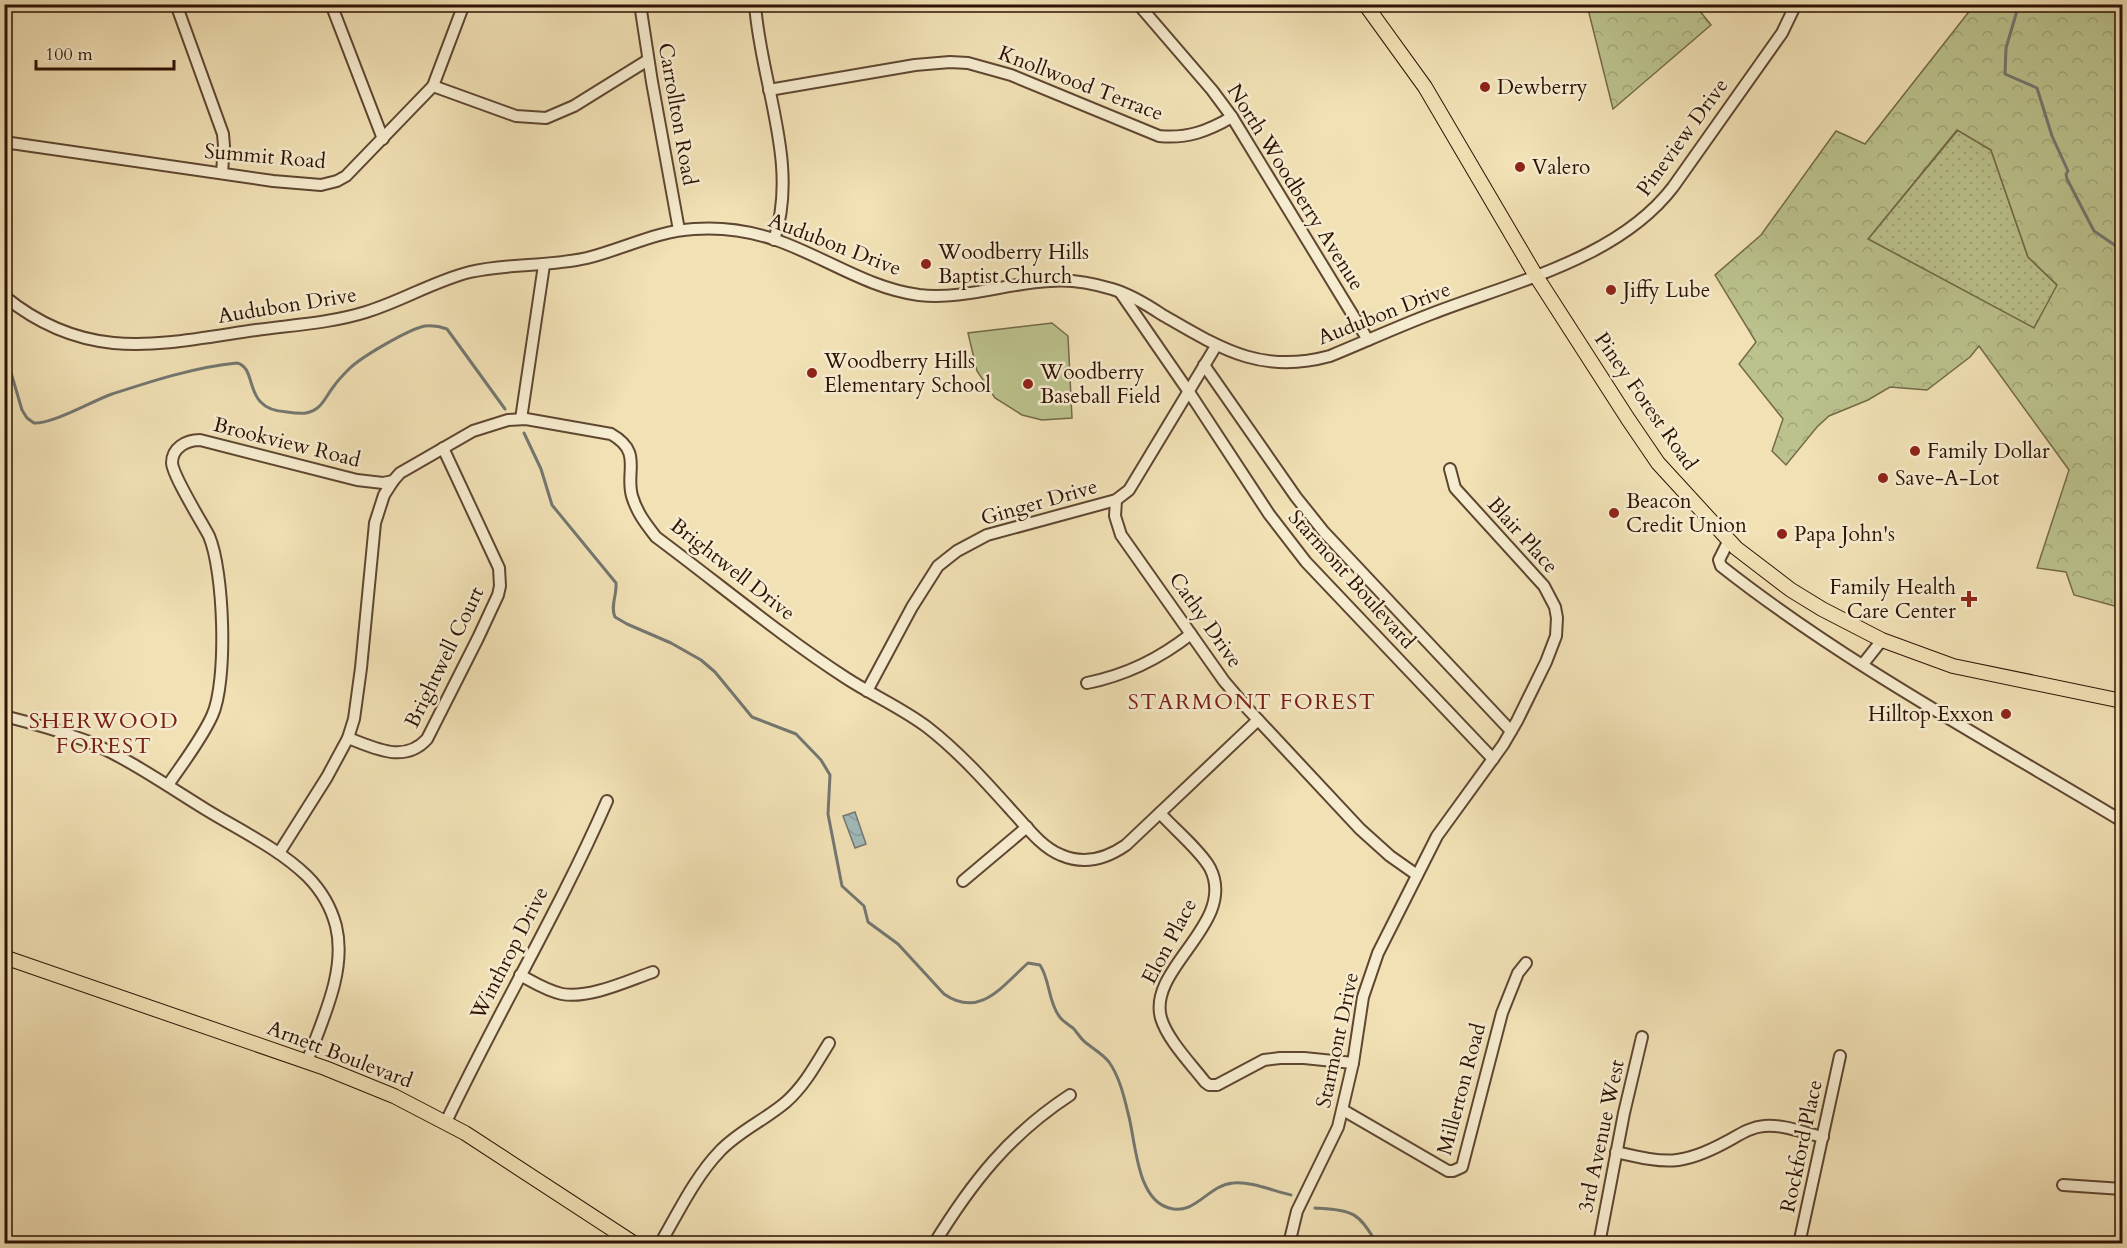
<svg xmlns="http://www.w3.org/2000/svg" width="2127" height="1248" font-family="Cardo,serif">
<defs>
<pattern id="grass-dots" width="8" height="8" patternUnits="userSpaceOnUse" patternTransform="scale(1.5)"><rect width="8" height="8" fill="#bbc28d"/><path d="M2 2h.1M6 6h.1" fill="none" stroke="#a1a678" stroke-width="1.8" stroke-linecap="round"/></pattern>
<pattern id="forest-crowns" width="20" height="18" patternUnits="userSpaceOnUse" patternTransform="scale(1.5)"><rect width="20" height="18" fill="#bbc28d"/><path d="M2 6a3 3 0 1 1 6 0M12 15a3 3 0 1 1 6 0" fill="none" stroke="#a1a678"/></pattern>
<pattern id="water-waves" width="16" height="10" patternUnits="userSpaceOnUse" patternTransform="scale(1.5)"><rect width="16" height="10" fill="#a1bab9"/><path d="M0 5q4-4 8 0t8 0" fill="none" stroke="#8b9f9e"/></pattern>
</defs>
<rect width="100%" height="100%" fill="#f1e1b5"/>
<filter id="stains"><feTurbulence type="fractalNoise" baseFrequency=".00333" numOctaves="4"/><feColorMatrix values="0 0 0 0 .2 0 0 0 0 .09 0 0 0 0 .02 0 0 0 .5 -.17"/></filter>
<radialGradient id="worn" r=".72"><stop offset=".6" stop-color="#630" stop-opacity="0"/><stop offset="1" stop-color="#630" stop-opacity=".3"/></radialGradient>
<path fill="url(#grass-dots)" stroke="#746a49" stroke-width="1.5" d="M1958,130L1991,150L2028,257L2058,286L2034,328L1868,239Z"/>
<g fill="url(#forest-crowns)" stroke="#746a49" stroke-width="1.5" fill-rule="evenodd">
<path d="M1975,4L2122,5V608L2074,595L2066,572L2037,568L2069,470L1979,346L1970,357L1927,390L1890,387L1868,400L1829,416L1817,427L1786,465L1772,451L1783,419L1739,364L1756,342L1715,275L1761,235L1836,131L1865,144ZM1957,130L1991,150L2028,257L2057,285L2034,328L1868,239Z"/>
<path d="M1587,5H1695L1711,25L1613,109Z"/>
</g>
<path fill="#bbc28d" stroke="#746a49" stroke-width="1.5" d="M1052,323L1068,336L1072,418L1042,420L1022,415L995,398L977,371L968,333Z"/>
<path fill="url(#water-waves)" stroke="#737771" stroke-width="1.5" d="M855,812L866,844L855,848L843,816Z"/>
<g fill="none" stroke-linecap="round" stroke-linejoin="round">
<g stroke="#737771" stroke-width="3">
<path d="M2019,4L2006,48L2005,74L2037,88L2052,136L2068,171L2066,174L2067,179L2094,231L2122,250"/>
<path d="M4,349L22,410L27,418L34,423C53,424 92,401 112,394C152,381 195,367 237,363C259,368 241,410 287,412C293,413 300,414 306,413C322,410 325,397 334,386C338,380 344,374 349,369C361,357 409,329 425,326C434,325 439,326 447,329L505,409"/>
<path d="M524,433L541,469L552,505L616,583C617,595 610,607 615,617L627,624L671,643L701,660L715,672L752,717L796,734L821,760L830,775L828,814L842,886L864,906L868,922L898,944L944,994C980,1019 1002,986 1028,963L1040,965C1050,980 1048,1001 1059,1016C1062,1021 1068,1024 1073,1028C1077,1032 1080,1038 1085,1042C1092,1048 1103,1054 1109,1062C1119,1076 1124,1096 1128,1113C1136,1141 1136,1199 1169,1208C1195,1216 1208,1185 1233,1183C1251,1181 1273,1191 1291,1195"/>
<path d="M1315,1208C1353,1211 1357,1210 1377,1244"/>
</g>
<g stroke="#5f4631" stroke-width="14">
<g id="minor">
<path d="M176,4L223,134L224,146L222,173"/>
<path d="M331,4L383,139"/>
<path d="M640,4L652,82L679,230"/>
<path d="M755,4C760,81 800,164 774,240"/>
<path d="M1138,4L1212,90L1232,117L1368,340"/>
<path d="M433,86L516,116L546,118L574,106L648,60"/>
<path d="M769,90L915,65L950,62L968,63L1011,75L1159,136C1187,139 1208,131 1232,117"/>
<path d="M4,142L273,181L321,185L337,181L346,176L433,86L464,4"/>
<path d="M1120,292L1189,392L1269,514L1306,562L1493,759"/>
<path d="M4,296C87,364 160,344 256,330C293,325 331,323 366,312C402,301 434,281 470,272C508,263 548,267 587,258C623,249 657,231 694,229C722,227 750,231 776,240C825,257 867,288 919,295C964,300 1006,283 1050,281C1071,279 1092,283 1112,289C1129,294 1146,304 1161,314C1220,348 1260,375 1330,356C1364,342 1397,327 1431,314C1513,282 1618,259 1673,187L1782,33L1796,4"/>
<path d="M1204,365L1296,497L1324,532L1511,731"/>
<path d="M521,419L544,265"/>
<path d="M1116,500L1115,516L1121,535L1224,681L1247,708L1360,829L1390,856L1417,875"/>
<path d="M1729,540L1719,560L1721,566C1844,663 1988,740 2122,821"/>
<path d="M1863,664L1882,640"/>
<path d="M1087,683C1127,675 1159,659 1191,634"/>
<path d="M867,691L912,607L938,566L957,551L987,535L1116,500L1129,490L1216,346"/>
<path d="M4,716C32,723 60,731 87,741C129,759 166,785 205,809C239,830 278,848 307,876C321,890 331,907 336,926C347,971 322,1020 307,1062"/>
<path d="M348,738C375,748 404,764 427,739L478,638L498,595L500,586L499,568L443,448"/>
<path d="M168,785C183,763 201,740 212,716C228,682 224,571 209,536C201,521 173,476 172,463C172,448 186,440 200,440L357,480L383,483L393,481"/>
<path d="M1160,813C1173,828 1201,851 1210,868C1238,923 1147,968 1161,1018C1167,1039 1191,1064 1205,1082L1209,1085H1217L1264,1060L1280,1058H1304L1353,1063"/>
<path d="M279,853L327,777L348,738L354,719L361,668L375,523L384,495L393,481L400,473L414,465L473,431L508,420L526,419L611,434C643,452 625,471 632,496C637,513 646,524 656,537C718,583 781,636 846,678C872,695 902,708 927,727C958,751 985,781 1011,810C1026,826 1041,847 1061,855C1084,865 1106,859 1126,845L1258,720"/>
<path d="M963,881L1027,827"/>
<path d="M520,975C533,982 547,991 562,994C589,999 627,981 653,972"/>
<path d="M1343,1110L1448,1171H1453L1462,1167L1502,1013L1518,973L1526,963"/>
<path d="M446,1122C497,1014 559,911 607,801"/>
<path d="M1616,1152C1665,1163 1680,1167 1726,1142C1739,1135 1750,1127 1764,1126C1783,1124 1804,1133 1823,1137"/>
<path d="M2063,1185L2122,1189"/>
<path d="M660,1244C678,1213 695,1177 720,1151C739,1131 765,1120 786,1102C805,1085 816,1064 829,1043"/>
<path d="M934,1244C972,1182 1009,1135 1070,1095"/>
<path d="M1289,1244L1297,1211L1338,1127L1353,1063L1363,997L1378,953L1437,836L1503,745L1517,721L1546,662L1556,636L1557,618L1555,607L1544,586L1455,488L1450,469"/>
<path d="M1599,1244L1624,1113L1642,1037"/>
<path d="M1799,1244L1840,1056"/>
</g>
</g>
<g stroke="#2e1205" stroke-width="16">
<g id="major">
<path d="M1365,4L1425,87L1536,276L1628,419L1658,463L1736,548L1791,590L1822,609L1882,640L1953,666L2122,701"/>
<path d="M4,957L325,1068L394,1096L465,1133L635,1244"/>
</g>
</g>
<use href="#minor" stroke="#f6eccf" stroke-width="10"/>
<use href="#major" stroke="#f1e1b5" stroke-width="14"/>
</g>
<g fill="#8f2418" stroke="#f6eccf" stroke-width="2">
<circle cx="1485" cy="87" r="6"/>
<circle cx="1520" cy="167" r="6"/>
<circle cx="926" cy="264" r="6"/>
<circle cx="1611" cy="290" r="6"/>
<circle cx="812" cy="373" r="6"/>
<circle cx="1028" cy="384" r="6"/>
<circle cx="1915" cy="451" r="6"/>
<circle cx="1883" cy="478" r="6"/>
<circle cx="1614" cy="513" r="6"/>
<circle cx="1782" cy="534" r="6"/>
<path d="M1966 590h6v6h6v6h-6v6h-6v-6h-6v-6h6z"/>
<circle cx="2006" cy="714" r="6"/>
</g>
<g text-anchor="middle" stroke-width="5" stroke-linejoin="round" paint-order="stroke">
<g font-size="21" fill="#2e1205" stroke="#f6eccf">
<text transform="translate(1081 83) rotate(21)" y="7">Knollwood Terrace</text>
<text transform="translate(678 114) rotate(80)" y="7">Carrollton Road</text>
<text transform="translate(1682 137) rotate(-54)" y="7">Pineview Drive</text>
<text transform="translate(265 156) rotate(5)" y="7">Summit Road</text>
<text transform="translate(1296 187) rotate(58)" y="7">North Woodberry Avenue</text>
<text transform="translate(835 244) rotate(21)" y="7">Audubon Drive</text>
<text transform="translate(287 305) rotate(-9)" y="7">Audubon Drive</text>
<text transform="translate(1384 313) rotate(-21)" y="7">Audubon Drive</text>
<text transform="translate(1646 401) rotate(55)" y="7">Piney Forest Road</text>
<text transform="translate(287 442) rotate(14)" y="7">Brookview Road</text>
<text transform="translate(1039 502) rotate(-16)" y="7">Ginger Drive</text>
<text transform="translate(1523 535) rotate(48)" y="7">Blair Place</text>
<text transform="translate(733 569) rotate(38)" y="7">Brightwell Drive</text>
<text transform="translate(1352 579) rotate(48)" y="7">Starmont Boulevard</text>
<text transform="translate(1206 620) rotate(55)" y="7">Cathy Drive</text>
<text transform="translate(444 657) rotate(-64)" y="7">Brightwell Court</text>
<text transform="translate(1169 941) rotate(-62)" y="7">Elon Place</text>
<text transform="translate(509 953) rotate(-63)" y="7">Winthrop Drive</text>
<text transform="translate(1337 1040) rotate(-78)" y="7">Starmont Drive</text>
<text transform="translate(340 1054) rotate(21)" y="7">Arnett Boulevard</text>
<text transform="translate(1461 1089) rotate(-75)" y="7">Millerton Road</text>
<text transform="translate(1601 1136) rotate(-78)" y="7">3rd Avenue West</text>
<text transform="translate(1801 1146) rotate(-78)" y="7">Rockford Place</text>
</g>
<g font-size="21" fill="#2e1205" stroke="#f6eccf" text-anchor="start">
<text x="1497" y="94">Dewberry</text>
<text x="1532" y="174">Valero</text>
<text x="938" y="259">Woodberry Hills<tspan x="938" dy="24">Baptist Church</tspan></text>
<text x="1623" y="297">Jiffy Lube</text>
<text x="824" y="368">Woodberry Hills<tspan x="824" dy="24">Elementary School</tspan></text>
<text x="1040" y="379">Woodberry<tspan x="1040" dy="24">Baseball Field</tspan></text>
<text x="1927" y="458">Family Dollar</text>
<text x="1895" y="485">Save-A-Lot</text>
<text x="1626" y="508">Beacon<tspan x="1626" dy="24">Credit Union</tspan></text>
<text x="1794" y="541">Papa John's</text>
<text x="1956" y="594" text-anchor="end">Family Health<tspan x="1956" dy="24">Care Center</tspan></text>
<text x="1994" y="721" text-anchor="end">Hilltop Exxon</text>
</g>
<g font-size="22" letter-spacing="1.5" fill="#7a1f14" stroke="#f6eccf">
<text x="1252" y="709">STARMONT FOREST</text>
<text x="104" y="728">SHERWOOD<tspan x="104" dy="25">FOREST</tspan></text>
</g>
</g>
<rect width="2127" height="1248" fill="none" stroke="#f1e1b5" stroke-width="24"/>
<rect x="6" y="6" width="2115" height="1236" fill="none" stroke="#2e1205" stroke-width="3"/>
<rect x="12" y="12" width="2103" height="1224" fill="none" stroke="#2e1205" stroke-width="1.5"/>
<path d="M36 60v9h138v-9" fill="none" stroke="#2e1205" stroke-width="3"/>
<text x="45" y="60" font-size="18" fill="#2e1205" stroke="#f6eccf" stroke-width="4.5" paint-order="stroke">100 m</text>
<rect width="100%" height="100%" filter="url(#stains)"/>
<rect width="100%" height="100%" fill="url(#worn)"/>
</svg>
